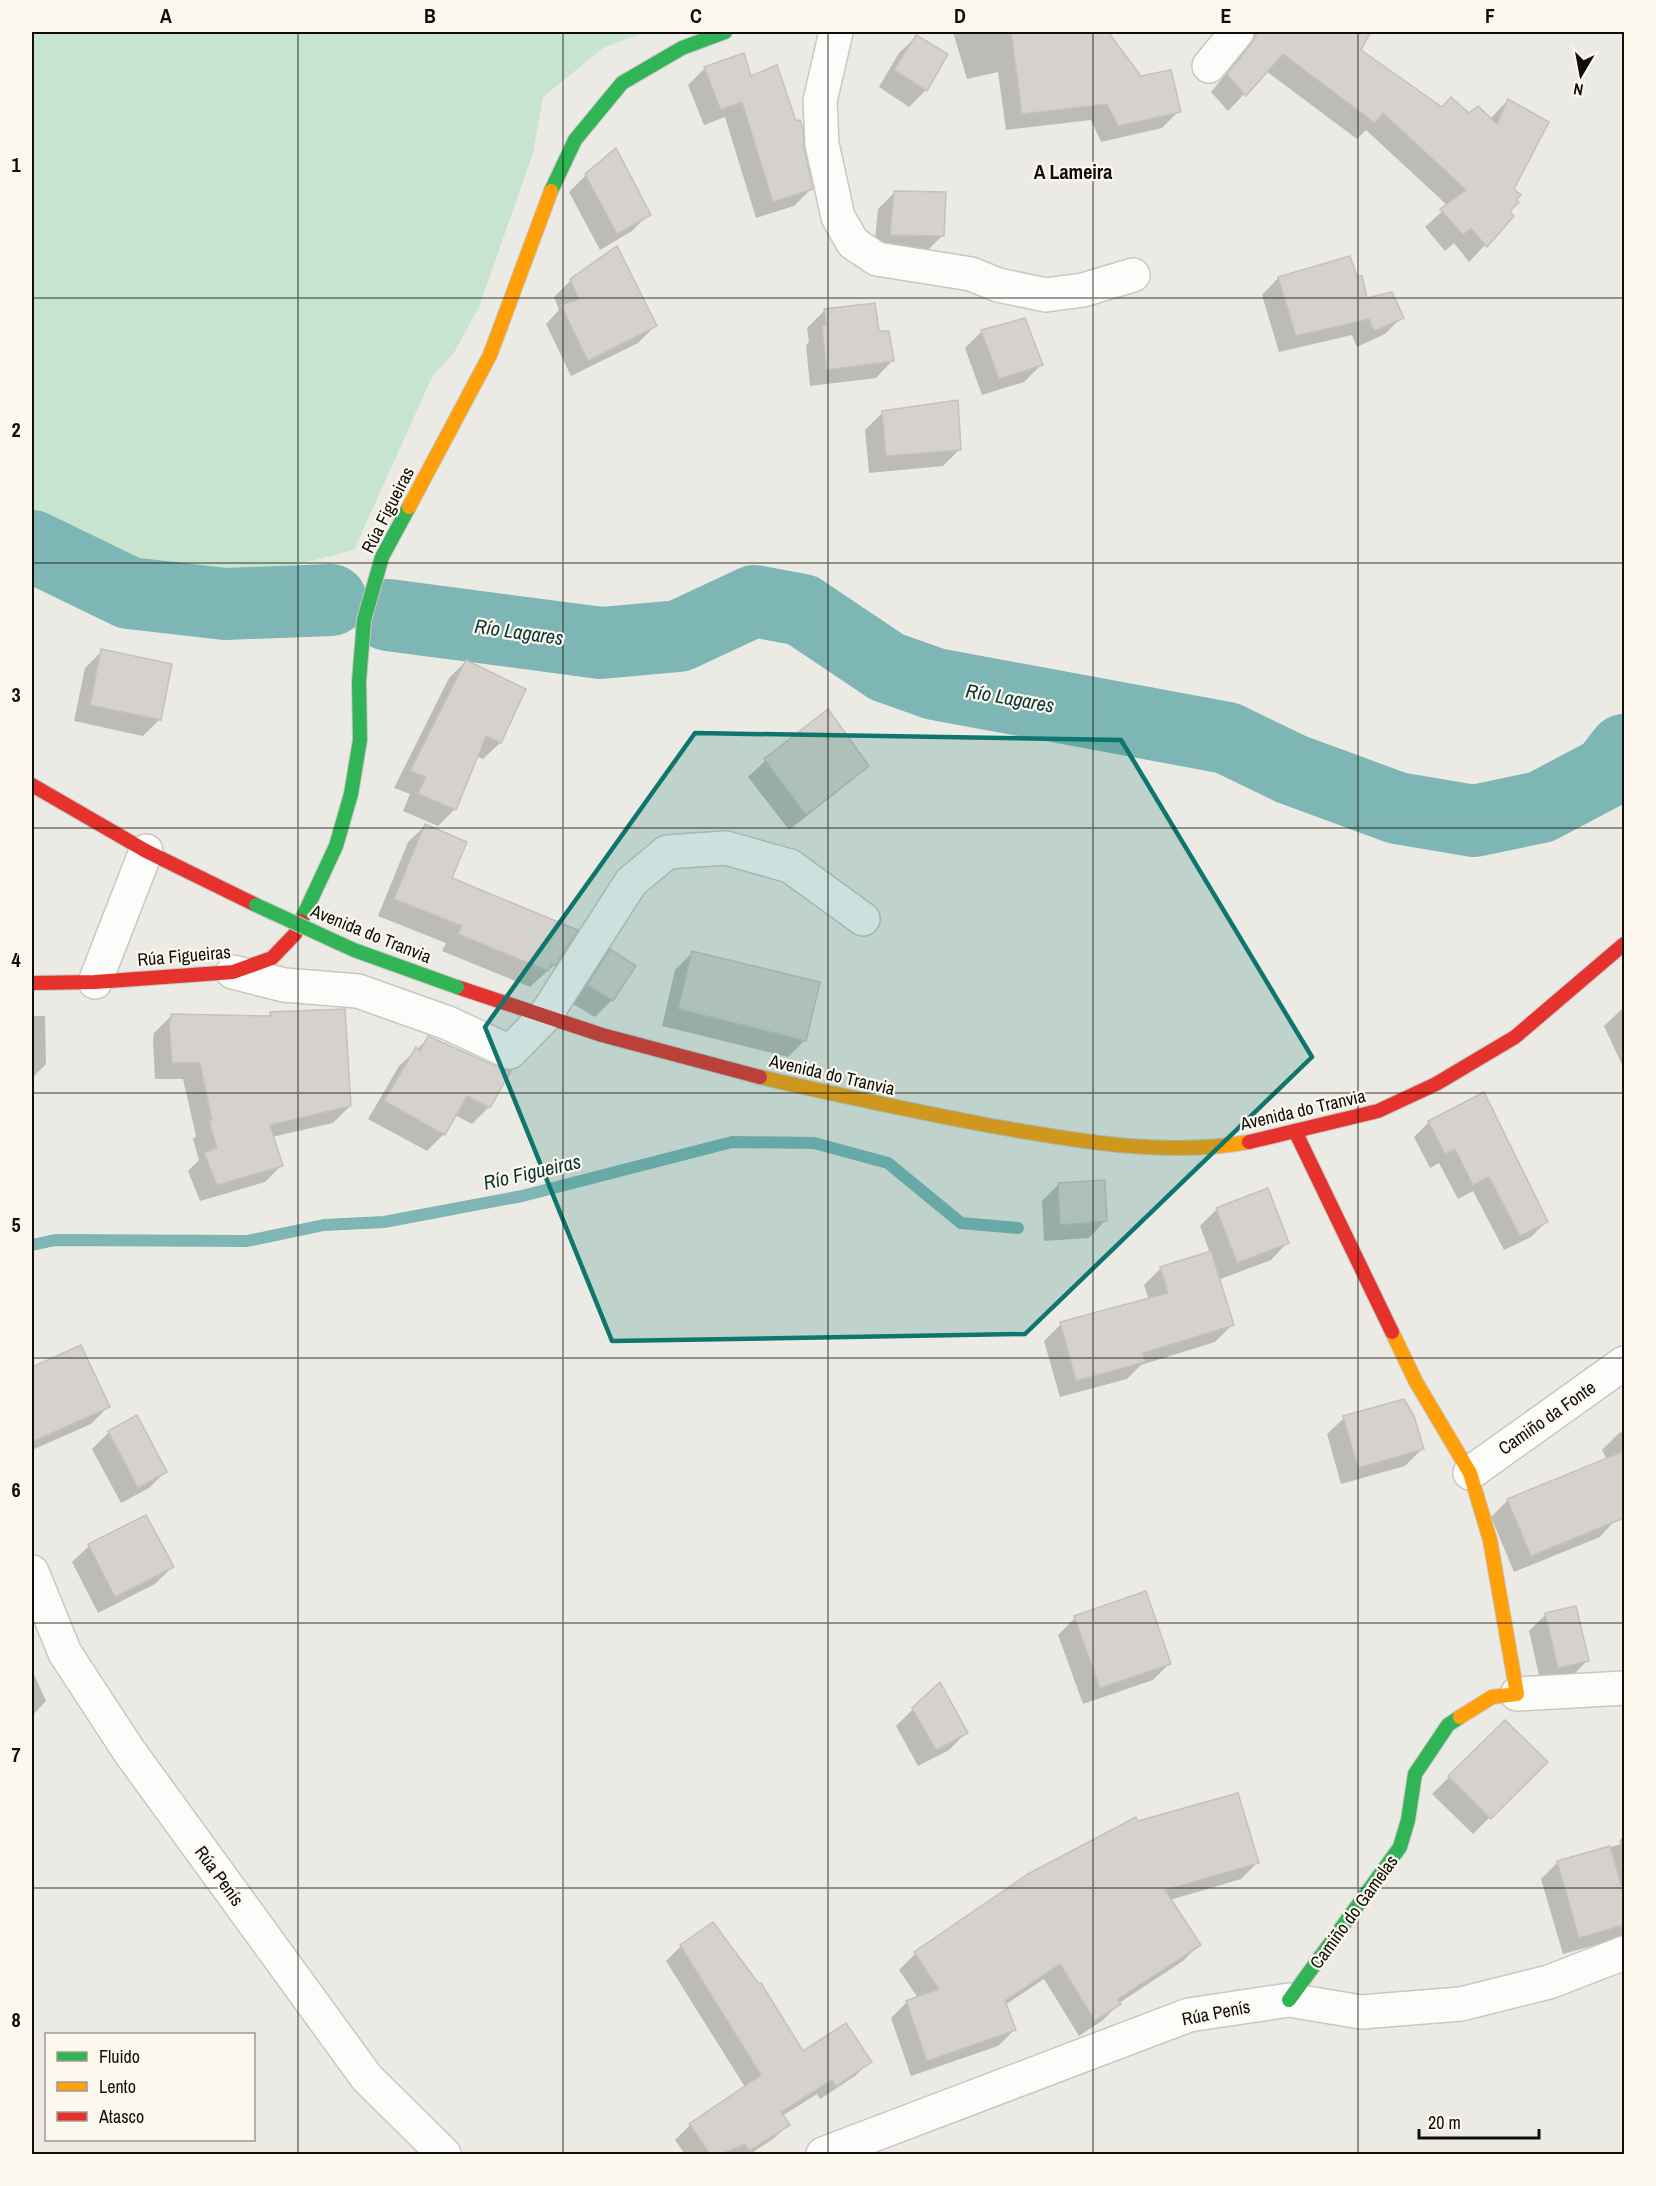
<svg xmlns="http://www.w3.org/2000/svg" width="1656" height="2186" font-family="'Archivo Narrow',sans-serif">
<rect width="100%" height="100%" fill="#eceae4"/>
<path fill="#c6e4cf" d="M32,32H645L603,48L543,97L533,153L479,307L455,351L432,377L354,550L251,576L190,579L142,573L97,555L48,523L32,517Z"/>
<g fill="#0003">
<path d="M953,32H1106L1141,78L1179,111L1162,128L1101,142L1091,120L1006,130L998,72L967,79Z"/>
<path d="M1252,32H1338L1362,45L1359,50L1441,108L1490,119L1508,100L1512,189L1508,211L1512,216L1469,262L1454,243L1445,251L1425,227L1448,206L1366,130L1357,139L1266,71L1228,111L1211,92L1235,63Z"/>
<path d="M916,37L926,90L909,107L879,87L899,53Z"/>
<path d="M705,68L750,78L802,148L811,189L794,206L756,218L725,117L704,125L688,85Z"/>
<path d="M586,175L649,214L632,231L600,250L569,192Z"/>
<path d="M895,192L943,235L926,252H874L878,209Z"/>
<path d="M1349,258L1365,299L1402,317L1385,334L1357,347L1352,335L1279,352L1262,295L1278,278Z"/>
<path d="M571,280L655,326L638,343L571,376L546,324L559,310L554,297Z"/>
<path d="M824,311L878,333L892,361L876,378L810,386L806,345L809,342L807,328Z"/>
<path d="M982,331L1041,365L1024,382L982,395L965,348Z"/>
<path d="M882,413L960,449L943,466L869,473L865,430Z"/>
<path d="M102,651L160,719L143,736L74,721L85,668Z"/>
<path d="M466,661L524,690L500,743L483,759L476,756L455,809L438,826L403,811L410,794L394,788L449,678Z"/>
<path d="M828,712L867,766L850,782L789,830L748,777L765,761Z"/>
<path d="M425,826L450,879L554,965L530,987L442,951L446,943L378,916L408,842Z"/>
<path d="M610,951L612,1000L595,1017L571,1003L593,968Z"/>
<path d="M692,953L805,1040L788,1057L662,1026L675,970Z"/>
<path d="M1624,1007V1069L1604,1026Z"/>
<path d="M271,1013L350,1106L333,1123L272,1137L282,1165L265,1182L200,1201L188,1171L199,1160L193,1139L196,1136L183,1079H155L153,1040L154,1033L171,1016L267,1017Z"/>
<path d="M32,1016H45L46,1064L32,1078Z"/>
<path d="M429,1038L489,1107L472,1124L455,1115L444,1134L427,1151L368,1119L399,1066Z"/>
<path d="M1429,1122L1546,1222L1531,1237L1504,1250L1473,1191L1458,1199L1439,1163L1430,1168L1414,1137Z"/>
<path d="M1059,1184L1105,1221L1089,1238L1044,1241L1042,1201Z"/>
<path d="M1217,1209L1287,1243L1271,1260L1218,1280L1232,1325L1215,1342L1141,1365L1127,1379L1060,1397L1044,1341L1061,1324L1149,1300L1144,1285L1161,1268L1210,1253L1200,1226Z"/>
<path d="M81,1347L108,1407L91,1424L32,1450V1369Z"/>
<path d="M1344,1418L1422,1449L1405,1466L1341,1484L1327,1434Z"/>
<path d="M1624,1431V1516L1616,1519L1600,1537L1514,1572L1491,1517L1508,1500L1607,1460L1602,1450L1619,1433Z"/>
<path d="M109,1432L165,1472L149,1488L121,1503L92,1449Z"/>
<path d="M89,1546L172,1567L155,1584L98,1613L72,1562Z"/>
<path d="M1546,1614L1587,1661L1570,1678L1541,1684L1529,1631Z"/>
<path d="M1075,1618L1170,1663L1153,1680L1083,1704L1058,1635Z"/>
<path d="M32,1670L46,1701L32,1716Z"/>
<path d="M913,1709L966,1733L949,1750L918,1766L896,1726Z"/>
<path d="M1505,1722L1545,1762L1473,1834L1432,1794Z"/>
<path d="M1137,1823L1257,1863L1241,1879L1170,1900L1199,1945L1183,1961L1119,2003V2004L1103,2020L1079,2036L1044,1979L1005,2005L1014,2030L998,2046L911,2076L891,2018L907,2002L918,1998L899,1970L915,1954L1029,1875Z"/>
<path d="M1624,1836V1937L1563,1954L1541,1879L1558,1862L1621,1844L1619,1841Z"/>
<path d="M713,1924L803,2053L870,2061L855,2076L820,2099L817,2094L782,2116L788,2125L773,2139L750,2154H685L675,2140L690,2125L745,2087L666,1961L681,1946Z"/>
</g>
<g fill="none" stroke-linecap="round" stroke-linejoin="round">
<path stroke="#7db6b4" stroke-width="12" d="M32,1245L55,1240L247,1241L324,1225L384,1222L522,1196L732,1142L814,1143L888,1163L961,1223L1018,1228"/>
<g stroke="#7db6b4" stroke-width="72">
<path d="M32,546L129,593L225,604L331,600"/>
<path d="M388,615L601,643L679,636L754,601L802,610L887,667L935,684L1227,738L1291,769L1397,808L1474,821L1541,807L1607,772L1624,750"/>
</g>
</g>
<g fill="#d5d2ce" stroke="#c4c1be" stroke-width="1.5">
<path d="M1011,32H1108L1141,76L1171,70L1181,112L1118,126L1107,104L1022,114Z"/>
<path d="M1255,32H1371L1361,50L1442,107L1451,97L1469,113L1478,106L1497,124L1508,99L1549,122L1514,189L1521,195L1516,200L1519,202L1510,211L1514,216L1487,247L1471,228L1463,235L1440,209L1466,190L1383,113L1375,123L1283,54L1246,96L1227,74L1251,44L1257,34Z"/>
<path d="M916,35L948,54L927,91L894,70Z"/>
<path d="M744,53L751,76L777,65L796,121L800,120L803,129L804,148L813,189L773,202L742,102L721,110L704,67Z"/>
<path d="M616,148L651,215L617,234L585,174Z"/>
<path d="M894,191L946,192L944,236L890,235Z"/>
<path d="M617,246L657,326L588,361L561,305L579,299L570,279Z"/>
<path d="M1350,256L1357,276H1362L1367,298L1392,292L1404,318L1374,331L1369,319L1296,336L1278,277Z"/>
<path d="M875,303L879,331H889L894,361L826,370L822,326L826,325L824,309Z"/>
<path d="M1025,318L1043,365L999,379L981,330Z"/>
<path d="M958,400L961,450L886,456L882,411Z"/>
<path d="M101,649L172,664L161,720L90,705Z"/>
<path d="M466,660L526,689L501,743L486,736L456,810L418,794L426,777L410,771Z"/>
<path d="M828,709L869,766L806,815L764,759Z"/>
<path d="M425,824L467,842L452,878L578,930L555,966L551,964L548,971L458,934L462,926L394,899Z"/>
<path d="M610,949L636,966L613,1001L587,985Z"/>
<path d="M692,951L820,982L806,1041L678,1009Z"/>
<path d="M345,1009L351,1106L270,1125L283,1166L217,1185L204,1153L217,1148L209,1121L212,1120L200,1063H172L169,1021H171V1014L271,1016L270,1012Z"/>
<path d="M428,1036L502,1069L511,1071L490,1108L467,1096L445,1135L384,1101L416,1047L420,1051Z"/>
<path d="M1484,1092L1548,1222L1520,1236L1489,1177L1473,1185L1455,1149L1445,1154L1428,1121Z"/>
<path d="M1105,1180L1107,1221L1060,1225L1058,1183Z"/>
<path d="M1268,1188L1289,1243L1237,1263L1216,1208Z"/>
<path d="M1211,1251L1234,1325L1143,1353L1145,1362L1076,1381L1060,1322L1168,1293L1160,1267Z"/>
<path d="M81,1345L110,1407L32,1442V1367Z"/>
<path d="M1404,1399L1414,1416L1424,1449L1358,1468L1343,1416Z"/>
<path d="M137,1415L167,1472L138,1488L108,1431Z"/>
<path d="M1624,1451V1518L1531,1556L1507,1499Z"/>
<path d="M146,1515L174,1567L115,1597L88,1544Z"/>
<path d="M1146,1591L1171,1664L1100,1688L1074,1616Z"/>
<path d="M1576,1606L1589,1661L1558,1668L1545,1613Z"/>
<path d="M940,1682L968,1733L936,1750L912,1708Z"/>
<path d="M1505,1720L1548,1762L1491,1819L1448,1776Z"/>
<path d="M1238,1793L1259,1863L1165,1890L1201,1945L1118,1999L1121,2004L1095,2021L1060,1964L1005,2001L1016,2030L927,2061L906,2001L939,1989L914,1952L1028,1874L1136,1817L1138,1821Z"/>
<path d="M1610,1846L1624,1895V1925L1579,1938L1557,1861Z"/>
<path d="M713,1922L759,1984L761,1983L803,2051L846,2023L872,2062L836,2086L832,2080L781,2112L790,2125L749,2151L745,2144L721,2154H710L689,2124L761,2075L680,1945Z"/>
</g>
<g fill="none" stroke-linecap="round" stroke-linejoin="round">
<g stroke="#c8c7c2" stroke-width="36">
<g id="street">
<path d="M836,32L820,101L822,144L838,217L853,243L877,259L971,274L998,285L1046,295L1083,290L1133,275"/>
<path d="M1209,66L1237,32"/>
<path d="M233,972L284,985L358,991L448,1023L510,1052L545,1016L631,882L667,852L726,848L790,866L863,919"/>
<path d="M95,982L146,851"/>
<path d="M1470,1473L1624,1363"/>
<path d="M32,1572L65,1653L129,1751L367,2078L444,2154"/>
<path d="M1517,1694L1624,1688"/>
<path d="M823,2154L1189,2015L1289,2000L1361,2012L1461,2004L1549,1982L1624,1953"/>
</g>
</g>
<g stroke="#c8c7c2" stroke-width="16">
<g id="fast">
<path d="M551,191L575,140L622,83L682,48L725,32"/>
<path d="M301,921L336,846L351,794L360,740L359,681L364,620L382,557L409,507"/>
<path d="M1289,2000L1400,1847L1408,1820L1415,1774L1448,1725L1460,1717"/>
</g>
</g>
<g stroke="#c8c7c2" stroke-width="16">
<g id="slow">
<path d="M409,507L490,355L551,191"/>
<path d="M760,1077C837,1095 914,1111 992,1126C1077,1141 1163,1157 1249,1142"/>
<path d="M1392,1332L1416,1382L1470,1473L1490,1540L1517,1694L1492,1697L1460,1717"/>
</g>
</g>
<g stroke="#c8c7c2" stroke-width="16">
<g id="jam">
<path d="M32,785L146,851L256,905"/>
<path d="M32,983L95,982L233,972L272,958L295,934L301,921"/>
<path d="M457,987L602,1035L760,1077"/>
<path d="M1295,1131L1392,1332"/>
<path d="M1249,1142L1378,1111L1436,1084L1515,1037L1624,944"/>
</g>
</g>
<use href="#street" stroke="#fcfcfb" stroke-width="33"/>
<use href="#fast" stroke="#30b455" stroke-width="14"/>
<use href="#slow" stroke="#ff9f0a" stroke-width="14"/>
<use href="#jam" stroke="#e5322d" stroke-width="14"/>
<g stroke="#c8c7c2" stroke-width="16" stroke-linecap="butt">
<path id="fast-bridge" d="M256,905L354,950L457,987"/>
</g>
<use href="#fast-bridge" stroke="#30b455" stroke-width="14"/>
</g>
<path fill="#0f766e" fill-opacity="0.2" stroke="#0f766e" stroke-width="4.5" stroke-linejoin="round" d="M695,733L1121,740L1312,1057L1025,1334L612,1341L485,1027Z"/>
<path fill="none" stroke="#0f0e0a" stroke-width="1.5" stroke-opacity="0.55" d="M298,32V2154M563,32V2154M828,32V2154M1093,32V2154M1358,32V2154M32,298H1624M32,563H1624M32,828H1624M32,1093H1624M32,1358H1624M32,1623H1624M32,1888H1624"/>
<g text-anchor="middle" stroke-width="4.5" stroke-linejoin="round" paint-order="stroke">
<g font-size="18" fill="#0f0e0a" stroke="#fdf8ee">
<text transform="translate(388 510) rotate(-63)" y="6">Rúa Figueiras</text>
<text transform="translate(371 934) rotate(22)" y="6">Avenida do Tranvia</text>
<text transform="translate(184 956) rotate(-5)" y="6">Rúa Figueiras</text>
<text transform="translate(832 1075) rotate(13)" y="6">Avenida do Tranvia</text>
<text transform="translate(1303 1110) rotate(-13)" y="6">Avenida do Tranvia</text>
<text transform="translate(1547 1418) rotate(-35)" y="6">Camiño da Fonte</text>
<text transform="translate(219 1876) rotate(54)" y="6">Rúa Penís</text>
<text transform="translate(1354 1912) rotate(-54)" y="6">Camiño do Gamelas</text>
<text transform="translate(1216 2013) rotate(-11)" y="6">Rúa Penís</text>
</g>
<g font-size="20" font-weight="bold" fill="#0f0e0a" stroke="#fdf8ee">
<text x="1073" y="179">A Lameira</text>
</g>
<g font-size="20" font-style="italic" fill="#0a3333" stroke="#fdf8ee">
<text transform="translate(519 632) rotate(8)" y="7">Río Lagares</text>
<text transform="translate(1010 698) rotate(10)" y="7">Río Lagares</text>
<text transform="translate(532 1172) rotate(-13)" y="7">Río Figueiras</text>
</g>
</g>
<rect width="1656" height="2186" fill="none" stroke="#fdf8ee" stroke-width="66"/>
<rect x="45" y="2033" width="210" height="108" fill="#fdf8ee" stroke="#9e9a93" stroke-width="1.5"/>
<rect x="57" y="2052" width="30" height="9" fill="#30b455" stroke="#9e9a93" stroke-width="1.5"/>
<text x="99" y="2063" font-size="18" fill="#0f0e0a">Fluido</text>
<rect x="57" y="2082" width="30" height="9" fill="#ff9f0a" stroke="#9e9a93" stroke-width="1.5"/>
<text x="99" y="2093" font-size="18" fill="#0f0e0a">Lento</text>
<rect x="57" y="2112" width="30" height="9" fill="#e5322d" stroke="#9e9a93" stroke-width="1.5"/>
<text x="99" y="2123" font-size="18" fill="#0f0e0a">Atasco</text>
<g transform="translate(1581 75) rotate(190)" stroke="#fdf8ee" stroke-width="4.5" paint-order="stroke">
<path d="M0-4.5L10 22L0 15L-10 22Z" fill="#0f0e0a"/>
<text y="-9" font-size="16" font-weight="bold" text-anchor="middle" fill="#0f0e0a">N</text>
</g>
<path d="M1419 2129v9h120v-9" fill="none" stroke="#0f0e0a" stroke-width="3"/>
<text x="1428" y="2129" font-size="18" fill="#0f0e0a" stroke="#fdf8ee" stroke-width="4.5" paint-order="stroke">20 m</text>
<rect x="33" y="33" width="1590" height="2120" fill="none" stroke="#0f0e0a" stroke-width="2"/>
<g font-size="20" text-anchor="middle" font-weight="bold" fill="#0f0e0a">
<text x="166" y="23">A</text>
<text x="430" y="23">B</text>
<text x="696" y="23">C</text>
<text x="960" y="23">D</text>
<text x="1226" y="23">E</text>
<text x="1490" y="23">F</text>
<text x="16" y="172">1</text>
<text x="16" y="437">2</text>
<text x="16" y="702">3</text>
<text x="16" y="967">4</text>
<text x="16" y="1232">5</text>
<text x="16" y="1497">6</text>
<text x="16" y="1762">7</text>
<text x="16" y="2027">8</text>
</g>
</svg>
